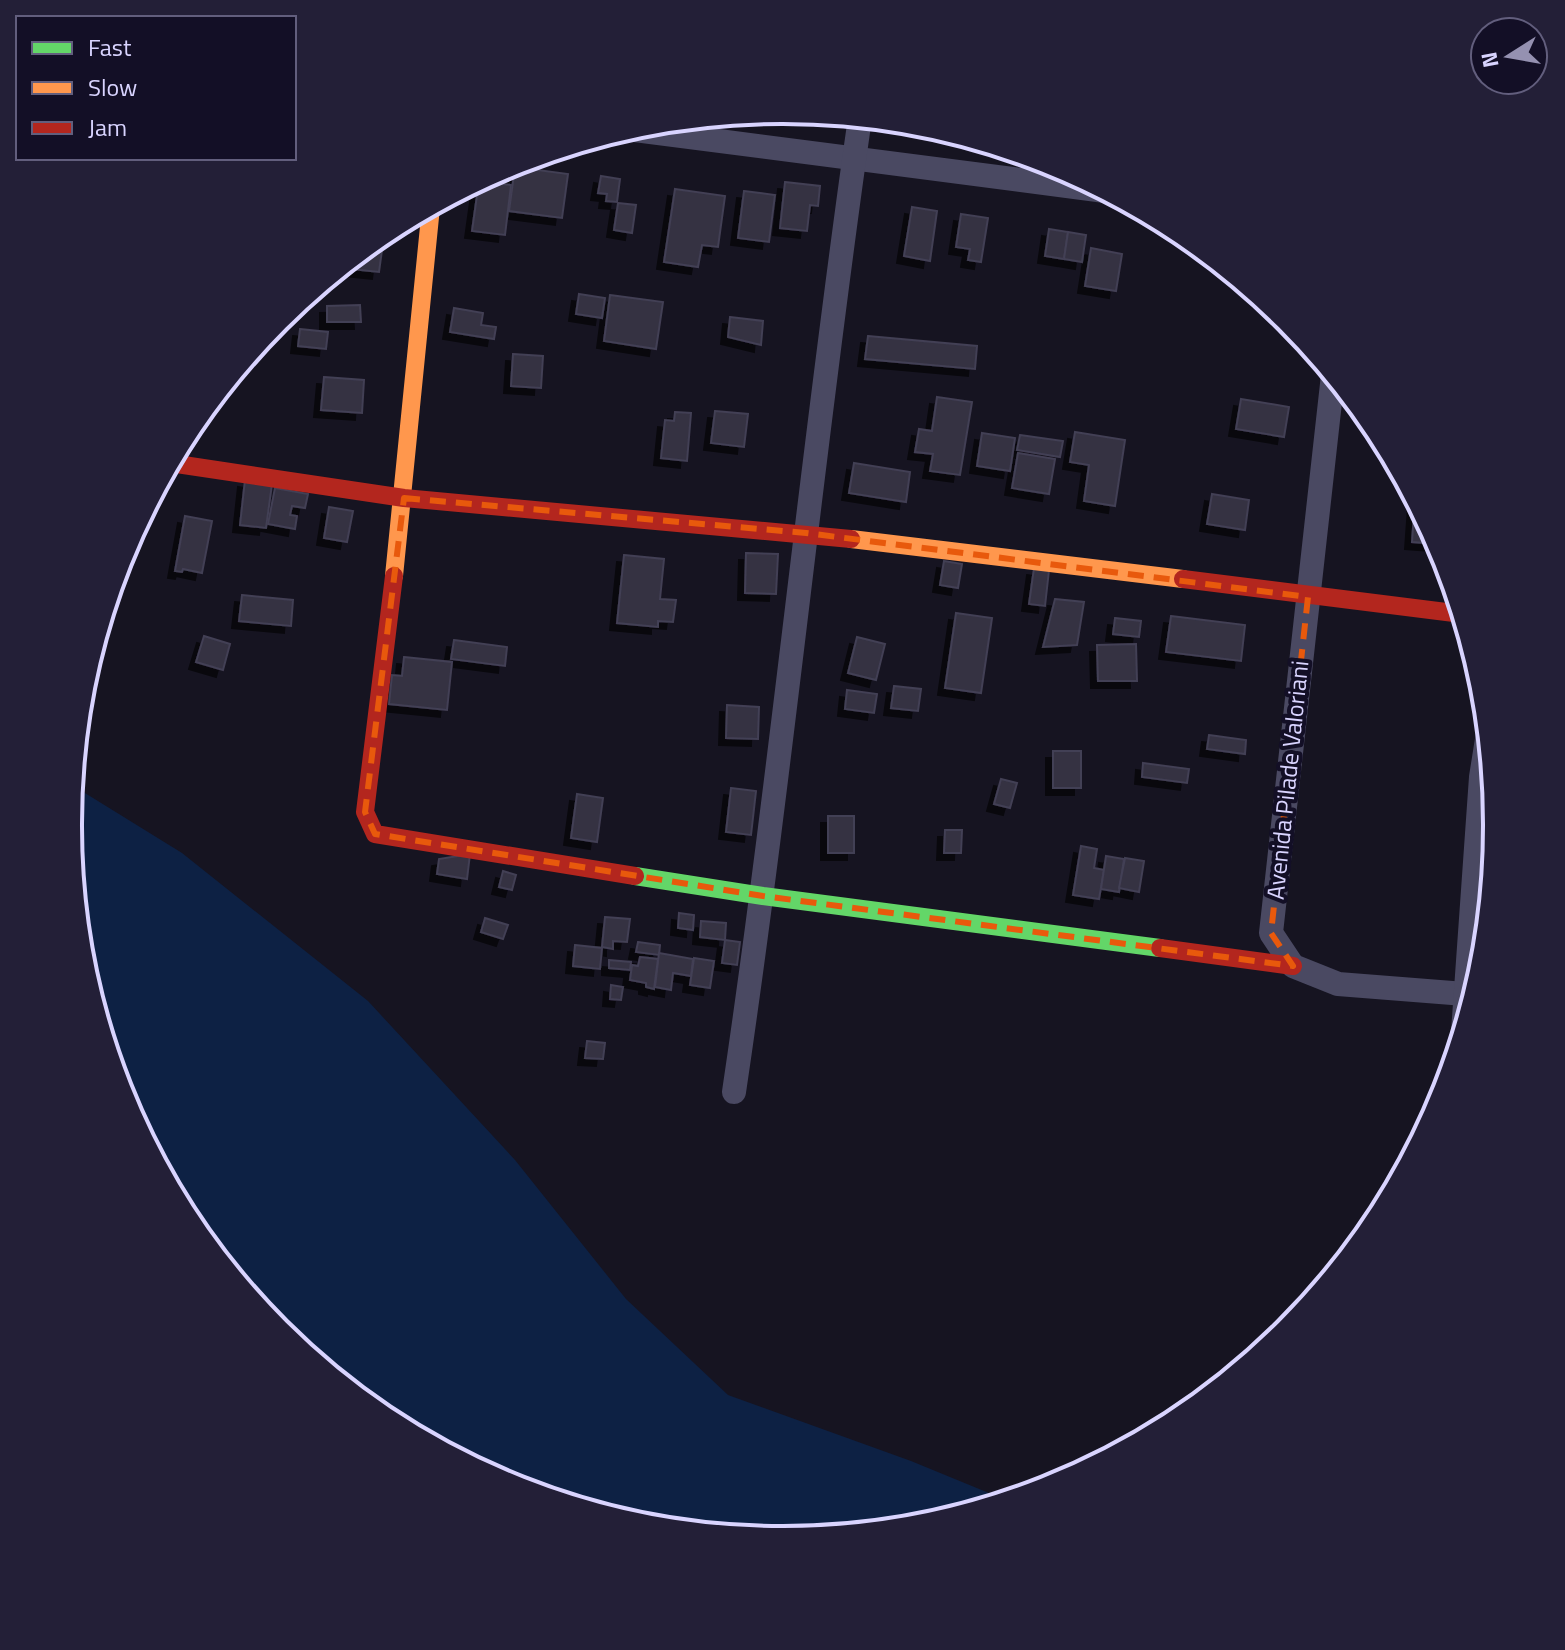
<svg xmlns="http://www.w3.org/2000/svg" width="1565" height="1650" font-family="'Titillium Web',sans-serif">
<defs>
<filter id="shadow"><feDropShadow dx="-7" dy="7" stdDeviation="0" flood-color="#0009"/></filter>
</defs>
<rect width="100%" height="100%" fill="#161421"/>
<path fill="#0d2144" d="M72,785L182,853L368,1001L515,1160L626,1299L728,1395L911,1461L1006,1500L921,1526L782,1539L643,1526L509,1485L385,1419L277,1330L188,1222L122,1098L82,964L68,825Z"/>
<g fill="#343243" stroke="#433f54" stroke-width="2" filter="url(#shadow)">
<path d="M515,167L568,174L562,218L509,211Z"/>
<path d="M601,176L620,179L617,202L606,201L607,194L598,193Z"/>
<path d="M479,181L511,185L505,235L472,231Z"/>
<path d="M785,182L820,186L818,206L810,205L807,231L780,228Z"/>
<path d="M675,189L725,196L718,247L702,245L698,267L664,262Z"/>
<path d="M744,191L775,195L769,242L738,238Z"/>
<path d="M618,203L636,205L632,233L614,230Z"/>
<path d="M912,207L937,211L930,261L904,256Z"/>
<path d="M961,214L988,218L981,262L968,260L970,249L956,247Z"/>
<path d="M1049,229L1068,232L1064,259L1045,256Z"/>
<path d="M1068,232L1086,235L1082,262L1064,259Z"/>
<path d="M365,248L382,250L379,272L341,268Z"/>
<path d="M1091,248L1122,254L1116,291L1085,286Z"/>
<path d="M579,294L605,298L602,318L576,314Z"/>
<path d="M610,295L663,302L656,349L604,341Z"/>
<path d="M360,305L361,322H327V306Z"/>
<path d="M454,308L483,313L481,325L496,327L494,339L450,332Z"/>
<path d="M730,317L763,321L761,345L728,337Z"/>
<path d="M300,329L328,332L326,349L298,346Z"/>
<path d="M868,336L977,346L975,369L865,359Z"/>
<path d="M513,354L543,356L541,388L511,386Z"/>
<path d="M324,377L364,380L362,413L321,410Z"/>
<path d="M937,397L972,402L960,475L930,471L933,454L915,452L919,429L932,431Z"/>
<path d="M1241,399L1289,407L1284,437L1236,429Z"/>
<path d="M715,411L748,414L744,447L711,443Z"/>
<path d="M675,412L691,413L687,461L661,458L665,420L674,421Z"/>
<path d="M1075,432L1125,440L1115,506L1084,501L1089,465L1070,462Z"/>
<path d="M982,433L1015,438L1010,471L977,466Z"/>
<path d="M1020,435L1063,441L1060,457L1017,450Z"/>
<path d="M1018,453L1055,459L1049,494L1012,488Z"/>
<path d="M854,463L910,472L906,502L849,493Z"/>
<path d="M245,480L272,484L266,528L240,525Z"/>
<path d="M275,488L308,494L305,508L292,506L290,515L297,516L295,529L268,524Z"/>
<path d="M1212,494L1249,500L1245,530L1207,524Z"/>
<path d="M1415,500L1439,544L1412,542Z"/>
<path d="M329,507L353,511L347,542L324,538Z"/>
<path d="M185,516L212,521L202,573L183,569L182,572L175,571Z"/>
<path d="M746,553L778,554L776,594L745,593Z"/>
<path d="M624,555L664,559L660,599L676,600L673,622L658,621V627L617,623Z"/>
<path d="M944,561L962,564L958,588L940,585Z"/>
<path d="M1034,568L1049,570L1045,606L1029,604Z"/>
<path d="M242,595L293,600L291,626L239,621Z"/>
<path d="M1055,599L1084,602L1077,645L1043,647Z"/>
<path d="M956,613L992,618L981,693L945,688Z"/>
<path d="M1171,616L1245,625L1241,661L1166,652Z"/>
<path d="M1115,618L1141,621L1139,637L1113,634Z"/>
<path d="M204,636L230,644L223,670L196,662Z"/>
<path d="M857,637L885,644L876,680L848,673Z"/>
<path d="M454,640L507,647L505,666L451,659Z"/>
<path d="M1136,644L1137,681H1098L1097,645Z"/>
<path d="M404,657L452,662L447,710L389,704L392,675L402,676Z"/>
<path d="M894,686L921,689L918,711L891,708Z"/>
<path d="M847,690L877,694L874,713L845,709Z"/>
<path d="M727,705L759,707L758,739L726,738Z"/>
<path d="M1209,735L1246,740L1245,754L1207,749Z"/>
<rect x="1053" y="751" width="28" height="37"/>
<path d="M1143,763L1189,769L1187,783L1142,777Z"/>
<path d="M1001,779L1017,783L1010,808L994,804Z"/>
<path d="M731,788L756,791L751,835L726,832Z"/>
<path d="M577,794L603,798L597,842L571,838Z"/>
<rect x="828" y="816" width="26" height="37"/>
<path d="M945,830H962L961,853H944Z"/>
<path d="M1081,846L1097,849L1094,868L1104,870L1099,899L1073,895Z"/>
<path d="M470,854L467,879L437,874L439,859Z"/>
<path d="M1106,856L1124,859L1119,892L1101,889Z"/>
<path d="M1125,858L1144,861L1139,892L1119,888Z"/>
<path d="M503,871L516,875L512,890L499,887Z"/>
<path d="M679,913L694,915L693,930L678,928Z"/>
<path d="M605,917L630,919L627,942L613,941V949L602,947Z"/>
<path d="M485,918L508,925L503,939L481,932Z"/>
<path d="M701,921L726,923L725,940L700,937Z"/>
<path d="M725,940L740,942L737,965L722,963Z"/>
<path d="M638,942L660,945L659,955L636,952Z"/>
<path d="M575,945L602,948L600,969L573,966Z"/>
<path d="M659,953L693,959L691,976L673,973L671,990L655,987Z"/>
<path d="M640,957L658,959L654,989L646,987V983L630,980L632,965L638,966Z"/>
<path d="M694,958L714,961L710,988L690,985Z"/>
<path d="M609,960L631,962L630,970L609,968Z"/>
<path d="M611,985L623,987L621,1000L610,999Z"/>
<path d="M587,1041L605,1043L603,1059L585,1058Z"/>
</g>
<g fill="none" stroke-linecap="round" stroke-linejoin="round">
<g stroke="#4a4962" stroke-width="24">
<path d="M627,129L1105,191"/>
<path d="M1333,375L1271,933L1293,966L1338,984L1465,994"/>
<path d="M1463,1032L1481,777L1488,733"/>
<path d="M734,1092C782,768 813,442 860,118"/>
</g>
<path stroke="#63d668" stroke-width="18" d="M635,876L763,896L1160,948"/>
<g stroke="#ff974d" stroke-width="18">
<path d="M851,539L1183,579"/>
<path d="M394,576L431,207"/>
</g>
<g stroke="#b3261e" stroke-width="18">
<path d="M170,463L404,498L851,539"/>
<path d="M394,576L365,812L375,834L635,876"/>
<path d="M1183,579L1462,614"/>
<path d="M1160,948L1293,966"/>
</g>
</g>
<path fill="none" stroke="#e8590c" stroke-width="6" stroke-dasharray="16 10" stroke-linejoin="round" d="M404,498L806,533L1308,597L1271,933L1293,966L763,896L375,834L365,812Z"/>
<g text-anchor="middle" stroke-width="8" stroke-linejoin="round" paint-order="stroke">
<g font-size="24" fill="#d9d4ff" stroke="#130f26">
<text transform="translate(1288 780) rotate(-84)" y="8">Avenida Pilade Valoriani</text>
</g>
</g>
<path d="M0 0H1565V1650H0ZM782 124H783A700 700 0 0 1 1483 824V826A700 700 0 0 1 783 1526H782A700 700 0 0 1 82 826V824A700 700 0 0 1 782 124Z" fill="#231f37" fill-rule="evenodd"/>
<path fill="none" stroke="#d9d4ff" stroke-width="4" d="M782 124H783A700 700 0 0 1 1483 824V826A700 700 0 0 1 783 1526H782A700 700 0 0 1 82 826V824A700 700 0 0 1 782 124Z"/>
<rect x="16" y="16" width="280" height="144" fill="#130f26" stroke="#625e7d" stroke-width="2"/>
<rect x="32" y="42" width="40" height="12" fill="#63d668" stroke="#625e7d" stroke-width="2"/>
<text x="88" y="56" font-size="24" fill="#d9d4ff">Fast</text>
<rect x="32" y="82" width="40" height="12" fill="#ff974d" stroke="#625e7d" stroke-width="2"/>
<text x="88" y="96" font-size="24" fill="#d9d4ff">Slow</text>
<rect x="32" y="122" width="40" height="12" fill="#b3261e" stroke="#625e7d" stroke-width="2"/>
<text x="88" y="136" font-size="24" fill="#d9d4ff">Jam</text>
<g transform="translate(1509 56) rotate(259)"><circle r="38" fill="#130f26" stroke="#625e7d" stroke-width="2"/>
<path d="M0-6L14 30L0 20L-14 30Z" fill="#9591b1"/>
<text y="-12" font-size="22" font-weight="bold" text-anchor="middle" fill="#d9d4ff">N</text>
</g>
</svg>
